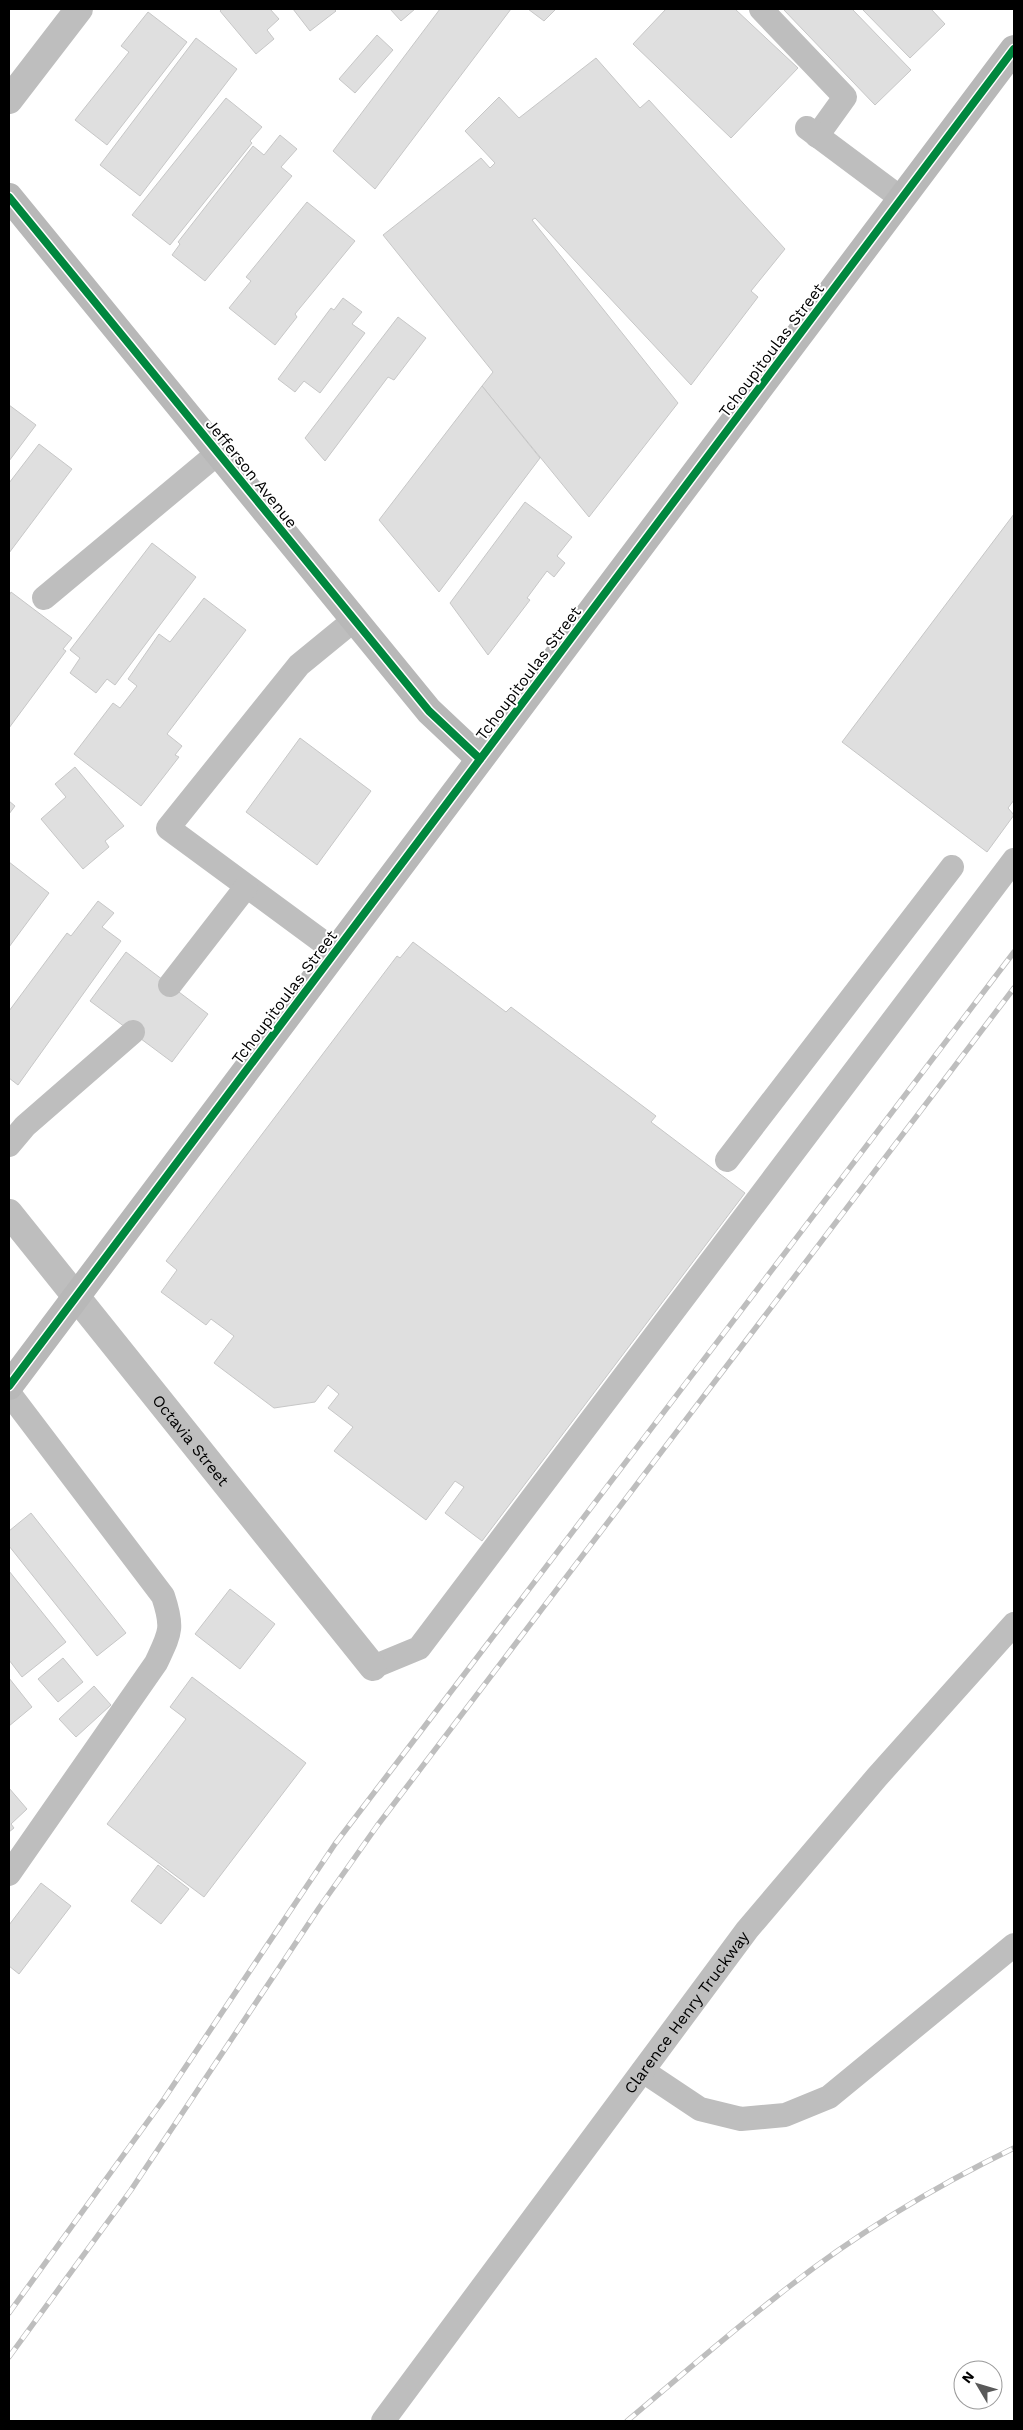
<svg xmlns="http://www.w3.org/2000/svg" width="1023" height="2430" font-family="'Work Sans',sans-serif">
<rect width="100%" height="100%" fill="#fff"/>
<g fill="#dfdfdf" stroke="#c7c7c7">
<path d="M222,9H270L279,19L267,30L274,39L256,54L220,11Z"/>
<path d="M293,9H334L336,11L310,31Z"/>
<path d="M390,9H415L401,21Z"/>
<path d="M440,9H511L375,189L333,151Z"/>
<path d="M528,9H556L544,21Z"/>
<path d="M666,9H735L798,68L731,138L633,44Z"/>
<path d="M783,9H852L911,70L875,105Z"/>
<path d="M862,9H931L945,24L910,58Z"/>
<path d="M148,12L187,42L107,145L75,120L129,52L121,46Z"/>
<path d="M377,35L393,50L355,93L339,79Z"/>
<path d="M196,38L237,69L140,196L100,165Z"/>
<path d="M596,58L640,108L649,100L785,249L751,291L758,297L691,385L535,218L532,220L678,403L589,517L482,386L493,372L383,235L481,158L490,168L495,163L465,131L499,97L519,118Z"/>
<path d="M226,98L262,127L250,141L252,143L170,245L132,215Z"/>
<path d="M280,135L297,149L281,167L292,176L205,281L172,255L180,244L178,242L253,146L264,155Z"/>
<path d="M307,202L355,241L295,314L297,317L275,345L229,308L251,281L246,277Z"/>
<path d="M343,298L362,312L352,324L365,333L320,393L304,381L295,392L278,379L331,308L334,310Z"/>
<path d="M398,317L426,338L394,380L388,377L325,461L305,438Z"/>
<path d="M482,386L540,458L439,592L379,520Z"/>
<path d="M9,405L36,425L9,461Z"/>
<path d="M39,444L72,469L9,553V483Z"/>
<path d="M525,502L572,537L557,556L565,563L554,577L547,571L527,598L530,600L488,655L450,603Z"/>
<path d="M1014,514V800L1008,808L1014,815L987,852L842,742Z"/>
<path d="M152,543L196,577L115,685L107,679L96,693L70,673L80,658L70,650Z"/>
<path d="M11,592L72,638L63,649L66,651L9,728V596Z"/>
<path d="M204,598L246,630L167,734L182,746L175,755L179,757L141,806L74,754L113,703L120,708L137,686L128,679L159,634L170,642Z"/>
<path d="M300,738L371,791L317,865L246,812Z"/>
<path d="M75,767L124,826L105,841L109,847L83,869L41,819L66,797L55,784Z"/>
<path d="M9,801L15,806L9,814Z"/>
<path d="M9,862L49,893L9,947Z"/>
<path d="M98,901L114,913L102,927L121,941L18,1085L9,1078V1011L67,933L71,936Z"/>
<path d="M413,942L506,1012L511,1007L656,1116L651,1122L745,1193L482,1541L445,1513L464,1487L455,1481L426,1520L334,1451L353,1427L328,1408L339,1394L328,1385L315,1402L274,1408L214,1363L234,1336L211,1319L206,1325L161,1292L177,1270L166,1261L397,956L400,958Z"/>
<path d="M126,952L208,1014L172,1062L90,1001Z"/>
<path d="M31,1513L126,1633L97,1656L9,1546V1531Z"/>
<path d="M9,1571L66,1642L22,1677L9,1660Z"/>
<path d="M230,1589L275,1624L240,1669L195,1634Z"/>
<path d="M63,1658L83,1682L58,1702L38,1679Z"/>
<path d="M192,1677L306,1763L204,1897L107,1824L186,1719L170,1707Z"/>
<path d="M9,1678L32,1707L9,1726Z"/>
<path d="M94,1686L111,1705L76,1737L59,1719Z"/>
<path d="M9,1788L27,1809L11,1824L14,1828L9,1832Z"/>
<path d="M158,1865L189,1889L161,1924L131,1901Z"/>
<path d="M41,1883L71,1906L19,1974L9,1966V1925Z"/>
</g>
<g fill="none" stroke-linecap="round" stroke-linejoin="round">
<g stroke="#bebebe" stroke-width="24">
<path d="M761,9L845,97L817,136"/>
<path d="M807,128L902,199"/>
<path d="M44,598L218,453"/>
<path d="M335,951L168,828L299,665L354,620"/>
<path d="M170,985L246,887"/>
<path d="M9,1145L25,1126L133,1032"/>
<path d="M727,1160L952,867"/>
<path d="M9,1393L163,1596C174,1629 170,1633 156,1663L9,1874"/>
<path d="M373,1667L419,1648L1014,860"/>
<path d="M643,2071L700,2109L741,2119L785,2115L829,2097L1014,1945"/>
<path id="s1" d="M383,2421L747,1930L877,1777L1014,1624"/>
</g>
<g stroke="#bebebe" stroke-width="28">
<path d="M9,100L79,9"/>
<path id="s2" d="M9,1213L373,1667"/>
</g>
<g stroke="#b8b8b8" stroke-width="28">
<path d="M9,197L429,711L480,759"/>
<path d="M9,1386L1014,49"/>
</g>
<g stroke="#bebebe" stroke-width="5.5">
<g id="rail">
<path d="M9,2313L164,2099L335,1844L1014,952"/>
<path d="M9,2357L131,2190L319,1908L377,1826L1014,988"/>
<path d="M627,2421C676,2380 725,2337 776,2297C849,2238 930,2189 1014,2148"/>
</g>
</g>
<use href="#rail" stroke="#fff" stroke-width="4" stroke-dasharray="11" stroke-linecap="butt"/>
<g stroke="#fff" stroke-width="11">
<g id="cycleway">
<path d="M9,197L429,711L480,759"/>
<path d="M9,1386L1014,49"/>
</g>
</g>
<use href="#cycleway" stroke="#00873e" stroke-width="8"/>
</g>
<g text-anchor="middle" stroke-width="4" stroke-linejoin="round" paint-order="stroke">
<g font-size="16" fill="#000" stroke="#fff">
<text transform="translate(771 350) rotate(-53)" y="6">Tchoupitoulas Street</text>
<text transform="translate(252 473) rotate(51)" y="6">Jefferson Avenue</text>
<text transform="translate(528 673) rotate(-53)" y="6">Tchoupitoulas Street</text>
<text transform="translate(284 997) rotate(-53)" y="6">Tchoupitoulas Street</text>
<text dy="6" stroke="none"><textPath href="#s2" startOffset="291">Octavia Street</textPath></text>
<text dy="6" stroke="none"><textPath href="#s1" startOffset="509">Clarence Henry Truckway</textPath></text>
</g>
</g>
<rect width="1023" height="2430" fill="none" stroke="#000000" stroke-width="20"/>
<g transform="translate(978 2385) rotate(308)"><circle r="24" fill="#ffffff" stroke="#999999"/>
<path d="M0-4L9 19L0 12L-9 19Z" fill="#595959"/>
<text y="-8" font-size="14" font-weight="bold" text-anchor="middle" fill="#000000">N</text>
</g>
</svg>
